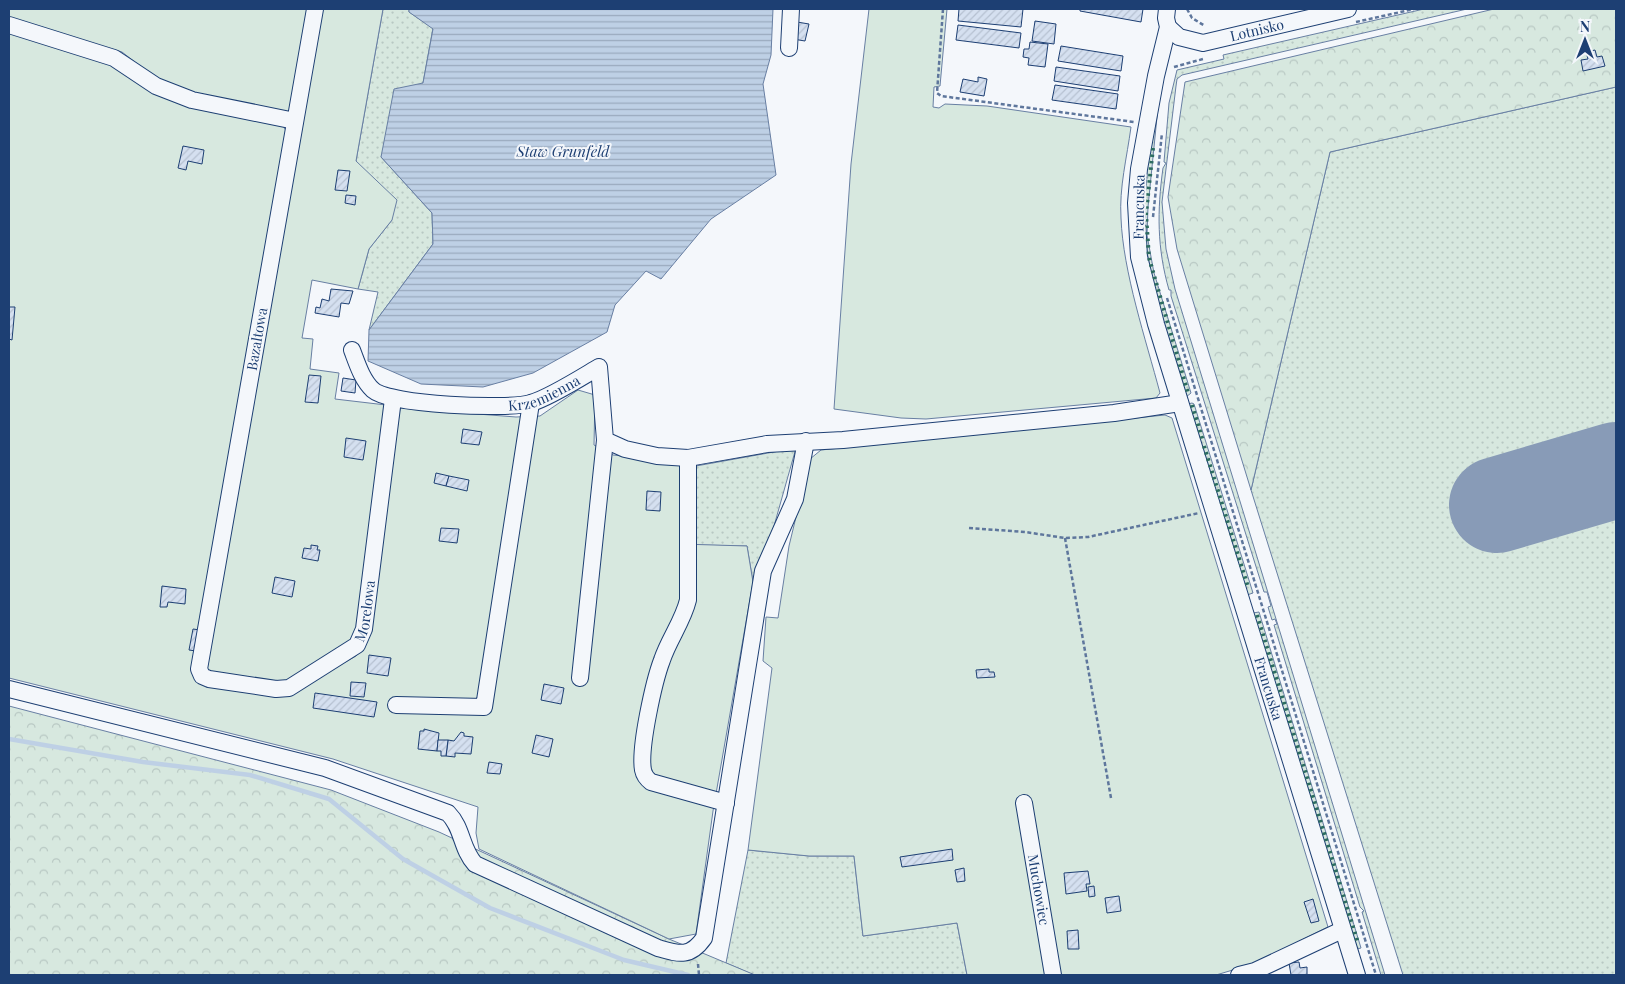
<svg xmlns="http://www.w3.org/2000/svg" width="1625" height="984" font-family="'Playfair Display',serif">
<defs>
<pattern id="grass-dots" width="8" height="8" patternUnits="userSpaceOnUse" patternTransform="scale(1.25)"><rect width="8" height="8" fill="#d7e8df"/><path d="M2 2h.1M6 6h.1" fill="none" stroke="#b8c8c3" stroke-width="1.8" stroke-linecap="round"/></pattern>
<pattern id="forest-crowns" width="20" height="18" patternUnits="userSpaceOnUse" patternTransform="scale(1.25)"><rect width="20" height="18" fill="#d7e8df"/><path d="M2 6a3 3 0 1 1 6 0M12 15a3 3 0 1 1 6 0" fill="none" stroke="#b8c8c3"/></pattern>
<pattern id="water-rules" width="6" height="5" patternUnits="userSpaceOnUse" patternTransform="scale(1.25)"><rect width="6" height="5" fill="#bed0e5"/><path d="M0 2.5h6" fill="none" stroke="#9aaabe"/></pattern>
<pattern id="building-hatch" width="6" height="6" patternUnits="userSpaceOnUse" patternTransform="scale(1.25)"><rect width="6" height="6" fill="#d5e0f0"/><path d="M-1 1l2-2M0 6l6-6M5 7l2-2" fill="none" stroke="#b6c1d1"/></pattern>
</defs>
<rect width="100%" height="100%" fill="#f4f7fb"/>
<g fill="url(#grass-dots)" stroke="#687fa3">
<path d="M383,9H409V12L433,28L423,83L381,157L432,213L433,244L369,330L378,292L358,289L369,249L392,220L356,161Z"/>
<path d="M1424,9H1467L1182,75L1177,79L1176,86L1162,202L1166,249L1175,289L1385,975H1381L1362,912L1364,911L1360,907L1274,625L1277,624L1275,619L1272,620L1268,607L1271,606L1267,592H1264L1171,296V290H1169C1157,248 1157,211 1163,168L1166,163L1164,162L1169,103L1177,70L1224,59L1223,55Z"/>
<path d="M1616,87V975H1403L1251,490L1330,152Z"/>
<path d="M1158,107L1148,207L1147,235L1154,273L1191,393L1186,397C1167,335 1144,271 1143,205C1143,173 1152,139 1158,107Z"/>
<path d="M1192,403L1194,404L1253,593L1247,595L1188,404Z"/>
<path d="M796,448L774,526L753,582L747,546L696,545V466Z"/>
<path d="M1259,612L1361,948L1357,949L1253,613Z"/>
<path d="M748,850L809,856H854L863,936L957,923L967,975H754L726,963Z"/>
</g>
<g fill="url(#forest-crowns)" stroke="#687fa3">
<path d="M1494,9H1616V87L1330,152L1251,490L1177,249L1168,197L1185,82Z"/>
<path d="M9,706L331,790L439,832L669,939L755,975H9Z"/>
</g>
<g fill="#d7e8df" stroke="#687fa3">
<path d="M9,9H309L290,115L210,98L163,84L122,52L16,23L9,20Z"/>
<path d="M319,9H383L356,161L397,200L392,220L369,249L358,289L312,280L302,338L313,339L310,369L339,373L335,399L386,405L358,629L353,641L287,683L208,673L205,670Z"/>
<path d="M869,9H947L940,86L934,87L933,107L939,108L945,104L987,106L1131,127C1127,157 1119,188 1121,218C1123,272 1146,340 1160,393L1156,398L926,419L901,418L834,409L851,164Z"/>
<path d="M9,32L111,65L283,126L287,132L194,675L290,693L356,656L368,640L400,408L516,417L540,416L578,390L595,395L594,445L613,455L675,461L681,468V544L747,546L753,582L713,811L696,934L669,939L479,849L476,833L478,807L333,759L9,678Z"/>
<path d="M1165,415L1172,418L1328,927L1253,964L1216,975H1059L1028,795L1017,798L1048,975H967L957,923L863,936L854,856H809L748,850L772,668L763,661L766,617L778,618L789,546L810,459L821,450Z"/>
</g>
<path fill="url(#water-rules)" stroke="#687fa3" d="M409,9H773L771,55L763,84L776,175L711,219L661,279L646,271L615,305L607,332L533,373L483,387L421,384L368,361L369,330L433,244L432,213L381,157L394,89L423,83L433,29L409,12Z"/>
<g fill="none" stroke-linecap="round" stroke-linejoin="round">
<path stroke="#bed0e5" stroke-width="4.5" d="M9,739L143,762L250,775L329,799L403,859L490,908L624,960L688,975"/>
<path stroke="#889bb7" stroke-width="96" d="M1497,505L1616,470"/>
</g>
<g fill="url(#building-hatch)" stroke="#1d3f73">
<path d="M959,9H1023L1021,27L958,21Z"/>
<path d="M1080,9H1143L1141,22L1080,11Z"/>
<path d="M1035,21L1056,24L1054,44L1032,41Z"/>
<path d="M797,22L809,24L805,41L793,39Z"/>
<path d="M958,25L1021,33L1019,48L956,40Z"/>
<path d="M1030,42L1048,44L1045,67L1028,65L1029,58L1023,57L1024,49H1029Z"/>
<path d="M1061,46L1123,56L1121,71L1058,61Z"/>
<path d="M1595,50L1597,57L1602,56L1605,66L1583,71L1581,60L1588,59L1586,52Z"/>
<path d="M1056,67L1120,76L1118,91L1054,81Z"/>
<path d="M978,77L987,79L984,96L960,92L963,79L978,82Z"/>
<path d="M1055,85L1118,94L1116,109L1052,100Z"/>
<path d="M183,146L204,150L202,164L188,161L186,170L178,168Z"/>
<path d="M338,170L350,171L347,191L335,190Z"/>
<path d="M346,195L356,196L355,205L345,203Z"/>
<path d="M331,289L353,291L349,304L341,303L339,317L315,313L316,307L320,308L322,299L329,301Z"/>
<path d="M9,307H15L12,340L9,339Z"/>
<path d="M309,375L321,376L318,403L305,402Z"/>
<path d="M343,378L356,380L355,393L341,391Z"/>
<path d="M463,429L482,432L479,445L461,443Z"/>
<path d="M346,438L366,441L363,460L344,457Z"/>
<path d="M436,473L449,476L446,486L434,483Z"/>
<path d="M449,476L469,480L467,491L446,486Z"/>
<path d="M647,491L661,492L660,511L646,510Z"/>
<path d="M441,528L459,529L457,543L439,541Z"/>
<path d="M311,545L318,546L317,550H320L318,561L302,558L304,548L311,549Z"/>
<path d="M275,577L295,581L292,597L272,593Z"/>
<path d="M162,586L186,589L185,604L168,602L167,607H160Z"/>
<path d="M193,629L200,630L196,651L189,650Z"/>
<path d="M369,655L391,658L388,676L367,673Z"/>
<path d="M989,669V672H994L995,677L977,678L976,670Z"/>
<path d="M351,682L366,683L364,697L350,696Z"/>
<path d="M544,684L564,688L561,704L541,700Z"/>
<path d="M315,693L377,702L374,717L313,708Z"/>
<path d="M424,729L439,733L437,751L418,749L420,731H424Z"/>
<path d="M461,732L464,733V736L473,737L471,754L455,753V757L446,756L448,740L454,741Z"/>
<path d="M536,735L553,739L549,757L532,753Z"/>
<path d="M438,740H448L446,756H441V751H437Z"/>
<path d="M489,762L502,764L500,774L487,773Z"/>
<path d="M952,849L953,860L902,867L900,857Z"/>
<path d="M964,868L965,881L957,882L955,870Z"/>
<path d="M1088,871L1090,884H1086L1087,891L1066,894L1064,873Z"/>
<path d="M1094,886L1095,896L1089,897L1088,887Z"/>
<path d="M1119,896L1121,911L1107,913L1105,898Z"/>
<path d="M1313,899L1319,921L1311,923L1304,902Z"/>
<path d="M1078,930L1079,949H1068L1067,931Z"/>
<path d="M1299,962L1300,968L1307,967V975H1291L1289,963Z"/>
</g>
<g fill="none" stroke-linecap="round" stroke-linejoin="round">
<g stroke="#1d3f73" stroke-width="18">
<g id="minor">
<path id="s1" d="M315,9L199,669L202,676L209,679L276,689L289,688L357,645L364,629L393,399"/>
<path id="s2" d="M1167,9L1166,18L1168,27L1156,76L1139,169L1136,203L1139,257L1156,324L1357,975"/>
<path d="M9,25L114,58L156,86L192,100L295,121"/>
<path id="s3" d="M1168,27L1179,37L1203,43L1348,9"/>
<path d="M789,48L791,9"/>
<path id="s4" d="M352,350C357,363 362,380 373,390C390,405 508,410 531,403C549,398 582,377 599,367L605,440L625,449L657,456L688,458L767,444L843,440L1114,413L1180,403"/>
<path d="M688,458V600C683,621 669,639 662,660C654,681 639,748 643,770C644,775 647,779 651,782L726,803"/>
<path d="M580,678L605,440"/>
<path d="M9,689L325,768L448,813C463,828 461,849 475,864L658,948C679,954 690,958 704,938L763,571L795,499L806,441"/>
<path d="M396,705L484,707L531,403"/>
<path id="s5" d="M1024,803L1053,975"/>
<path d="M1239,975L1255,971L1342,930"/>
</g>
</g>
<g stroke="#5e769c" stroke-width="2.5" stroke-dasharray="4 2.5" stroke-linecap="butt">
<path d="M943,9L937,93L941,96L1134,122"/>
<path d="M1187,9L1192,18L1205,26"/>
<path d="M1356,22L1414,9"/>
<path d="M1174,67L1203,59"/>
<path d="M1153,217L1162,133"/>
<path d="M1167,298L1376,975"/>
<path d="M969,528L1025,532L1065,538L1088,537L1199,513"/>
<path d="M1065,538L1111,798"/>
<path d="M698,964L699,975"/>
</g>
<use href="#minor" stroke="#f4f7fb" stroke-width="16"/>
<g stroke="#2c6c60" stroke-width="4" stroke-dasharray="2.5 4" stroke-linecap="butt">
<path d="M1153,148L1146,214L1149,258L1188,393"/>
<path d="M1192,405L1203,441"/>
<path d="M1204,446L1248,587"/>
<path d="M1257,615L1358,943"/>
</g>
</g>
<g text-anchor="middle" stroke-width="4" stroke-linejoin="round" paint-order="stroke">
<g font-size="14" fill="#1d3f73" stroke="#f4f7fb">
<text dy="5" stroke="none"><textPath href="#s3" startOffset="95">Lotnisko</textPath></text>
<text transform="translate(1139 207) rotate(-89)" y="5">Francuska</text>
<text transform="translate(257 339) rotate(-80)" y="5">Bazaltowa</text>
<text dy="5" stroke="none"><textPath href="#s4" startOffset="221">Krzemienna</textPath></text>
<text dy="5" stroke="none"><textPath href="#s1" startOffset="882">Morelowa</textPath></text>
<text dy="5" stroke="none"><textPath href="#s2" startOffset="702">Francuska</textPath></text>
<text dy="5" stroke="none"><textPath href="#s5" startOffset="88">Muchowiec</textPath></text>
</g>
<g font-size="15" font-style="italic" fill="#1d3f73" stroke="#f4f7fb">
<text x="563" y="157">Staw Grunfeld</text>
</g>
</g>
<rect width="1625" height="984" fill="none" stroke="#1d3f73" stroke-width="20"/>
<g transform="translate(1585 40)" stroke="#f4f7fb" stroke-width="4" paint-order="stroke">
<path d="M0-4L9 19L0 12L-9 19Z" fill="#1d3f73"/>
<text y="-8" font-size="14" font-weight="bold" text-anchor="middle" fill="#1d3f73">N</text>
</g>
</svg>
